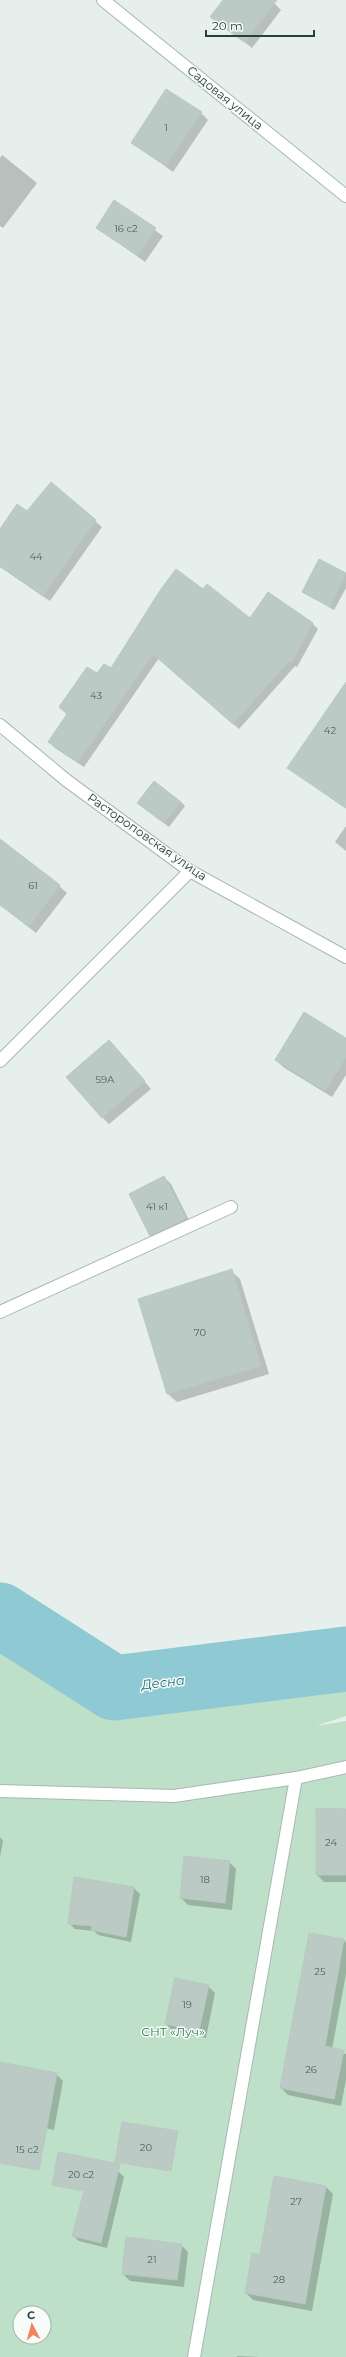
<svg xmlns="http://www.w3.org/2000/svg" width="346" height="2357" font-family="Montserrat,sans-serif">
<rect width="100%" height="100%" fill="#e6efeb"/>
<path fill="#bfe0c8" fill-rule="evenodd" d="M0,1636L169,1695L277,1681L346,1665V1716L316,1726L346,1721V2357H0ZM20,2313H44V2337H20Z"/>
<g fill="#0003">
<path d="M224,0H271L281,10L252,48L212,17Z"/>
<path d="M201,113L208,120L173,172L132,142Z"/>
<path d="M2,155L37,183L3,228L0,226V158Z"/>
<path d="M114,201L163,236L145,262L97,227Z"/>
<path d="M27,512L95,521L102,527L50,601L0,567V531Z"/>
<path d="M319,560L346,574V588L334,610L303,592Z"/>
<path d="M203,591L250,619L312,623L318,629L297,667L295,666L239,729L159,658L84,767L55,748L49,742L68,715L60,707L97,675L112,670Z"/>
<path d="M346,694V801L342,806L289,768Z"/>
<path d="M181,802L185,806L169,827L143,807Z"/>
<path d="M346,826V851L335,842Z"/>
<path d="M0,854L59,886L67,893L36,933L0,904Z"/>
<path d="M346,1039V1075L332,1097L283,1067L276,1060Z"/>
<path d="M109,1041L151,1089L109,1124L102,1117Z"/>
<path d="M164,1177L171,1184L192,1226L158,1242L151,1235Z"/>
<path d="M231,1271L240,1279L269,1374L177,1402L168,1394Z"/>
<path d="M346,1810V1882H324L317,1875Z"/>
<path d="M0,1837L3,1841L0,1857Z"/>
<path d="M229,1862L236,1869L232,1910L188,1905L181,1898Z"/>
<path d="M75,1878L134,1888L140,1894L131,1942L98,1935L94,1931L75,1929L69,1923Z"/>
<path d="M344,1940L346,1943V1974L332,2049L346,2054V2080L341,2106L288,2095L281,2088Z"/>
<path d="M208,1986L215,1993L206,2038L173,2031L166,2024Z"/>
<path d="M0,2063L56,2074L63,2081L54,2130L0,2119Z"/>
<path d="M90,2170L118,2171L124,2177L107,2248L79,2241L73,2236Z"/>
<path d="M275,2177L326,2187L333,2194L312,2311L253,2300L246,2293L260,2256Z"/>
<path d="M181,2245L188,2252L184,2287L130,2281L123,2274Z"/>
<path d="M237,2356L259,2357H237Z"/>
</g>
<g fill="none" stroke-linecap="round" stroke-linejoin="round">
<path stroke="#8ec9d4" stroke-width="65" d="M0,1615L114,1688L346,1659"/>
</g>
<g fill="#bbcac4" stroke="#b8c9c2">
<path d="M223,0H277L244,42L210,17Z"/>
<path d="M166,89L202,112L166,166L131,143Z"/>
<path d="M114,200L156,228L138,256L96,228Z"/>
<path d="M51,482L96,520L43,596L0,566V529L17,504L27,511Z"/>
<path d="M319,559L346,573L330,607L302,592Z"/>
<path d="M176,569L203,589L207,584L250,618L268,592L313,623L292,662L289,661L233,724L153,654L78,762L48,742L67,714L59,707L87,667L97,673L104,664L111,668L161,589Z"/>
<path d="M346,682V808L287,768Z"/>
<path d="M154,781L181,802L164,823L137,803Z"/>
<path d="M0,839L60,885L29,927L0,905Z"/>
<path d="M304,1012L346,1038V1057L325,1091L275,1060Z"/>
<path d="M109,1040L145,1081L102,1118L66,1077Z"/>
<path d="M164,1176L186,1218L150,1236L129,1194Z"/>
<path d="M232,1269L261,1366L167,1394L138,1299Z"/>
<path d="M316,1808L346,1809V1875H316Z"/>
<path d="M184,1856L230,1861L225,1903L180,1898Z"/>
<path d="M74,1877L134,1887L126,1937L91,1930L92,1926L68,1924Z"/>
<path d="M309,1933L344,1939L325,2046L344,2050L334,2099L280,2088Z"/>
<path d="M175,1978L209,1985L199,2031L165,2024Z"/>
<path d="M0,2062L57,2073L39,2170L0,2163Z"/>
<path d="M122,2122L178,2131L171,2171L115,2162Z"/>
<path d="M58,2152L120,2164L101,2243L72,2236L84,2191L52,2185Z"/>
<path d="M274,2176L326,2186L305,2304L245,2293L252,2253L260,2254Z"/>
<path d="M126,2237L182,2244L177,2280L122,2274Z"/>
</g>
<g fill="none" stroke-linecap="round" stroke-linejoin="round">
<g stroke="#a8b8b2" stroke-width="14">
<g id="service">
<path d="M0,1061L190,871"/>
<path d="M0,1312L231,1207"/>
<path d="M194,2357L296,1778"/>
</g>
</g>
<g stroke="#a8b8b2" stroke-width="14">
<g id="minor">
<path d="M103,0L346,196"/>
<path d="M0,725L66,780L190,871L346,957"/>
<path d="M0,1791L174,1796L296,1778L346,1767"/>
</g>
</g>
<use href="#service" stroke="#fff" stroke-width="12"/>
<use href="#minor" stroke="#fff" stroke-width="12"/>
</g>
<g text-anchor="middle" stroke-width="3" stroke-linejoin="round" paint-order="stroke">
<g font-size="10" fill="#4a645c">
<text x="166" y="131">1</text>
<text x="126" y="232">16 с2</text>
<text x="36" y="560">44</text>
<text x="96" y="699">43</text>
<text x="330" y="734">42</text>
<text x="33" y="889">61</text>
<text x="105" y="1083">59А</text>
<text x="157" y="1210">41 к1</text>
<text x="200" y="1336">70</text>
<text x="331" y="1846">24</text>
<text x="205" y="1883">18</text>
<text x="320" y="1975">25</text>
<text x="187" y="2008">19</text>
<text x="311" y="2073">26</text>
<text x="146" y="2151">20</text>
<text x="27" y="2153">15 с2</text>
<text x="81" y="2178">20 с2</text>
<text x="296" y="2205">27</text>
<text x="152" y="2263">21</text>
<text x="279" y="2283">28</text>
</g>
<g font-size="12" fill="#24423a" stroke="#f7fbf9">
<text transform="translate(225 98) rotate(39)" y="4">Садовая улица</text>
<text transform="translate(147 837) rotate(35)" y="4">Растороповская улица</text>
</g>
<g font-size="12" fill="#2d7a4b" stroke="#f7fbf9">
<text x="173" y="2036">СНТ «Луч»</text>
</g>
<g font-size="13" font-style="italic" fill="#1c6f80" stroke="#f7fbf9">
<text transform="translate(163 1682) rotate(-7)" y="5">Десна</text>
</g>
</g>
<g transform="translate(32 2325) rotate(354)"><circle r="19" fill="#f7fbf9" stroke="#a3b1ad"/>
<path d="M0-3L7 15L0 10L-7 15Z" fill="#f4845f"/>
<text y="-6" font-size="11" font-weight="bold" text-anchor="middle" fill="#24423a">С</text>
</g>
<path d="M206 30v6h108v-6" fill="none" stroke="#24423a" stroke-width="2"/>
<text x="212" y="30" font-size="12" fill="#24423a" stroke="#f7fbf9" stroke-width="3" paint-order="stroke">20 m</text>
</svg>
